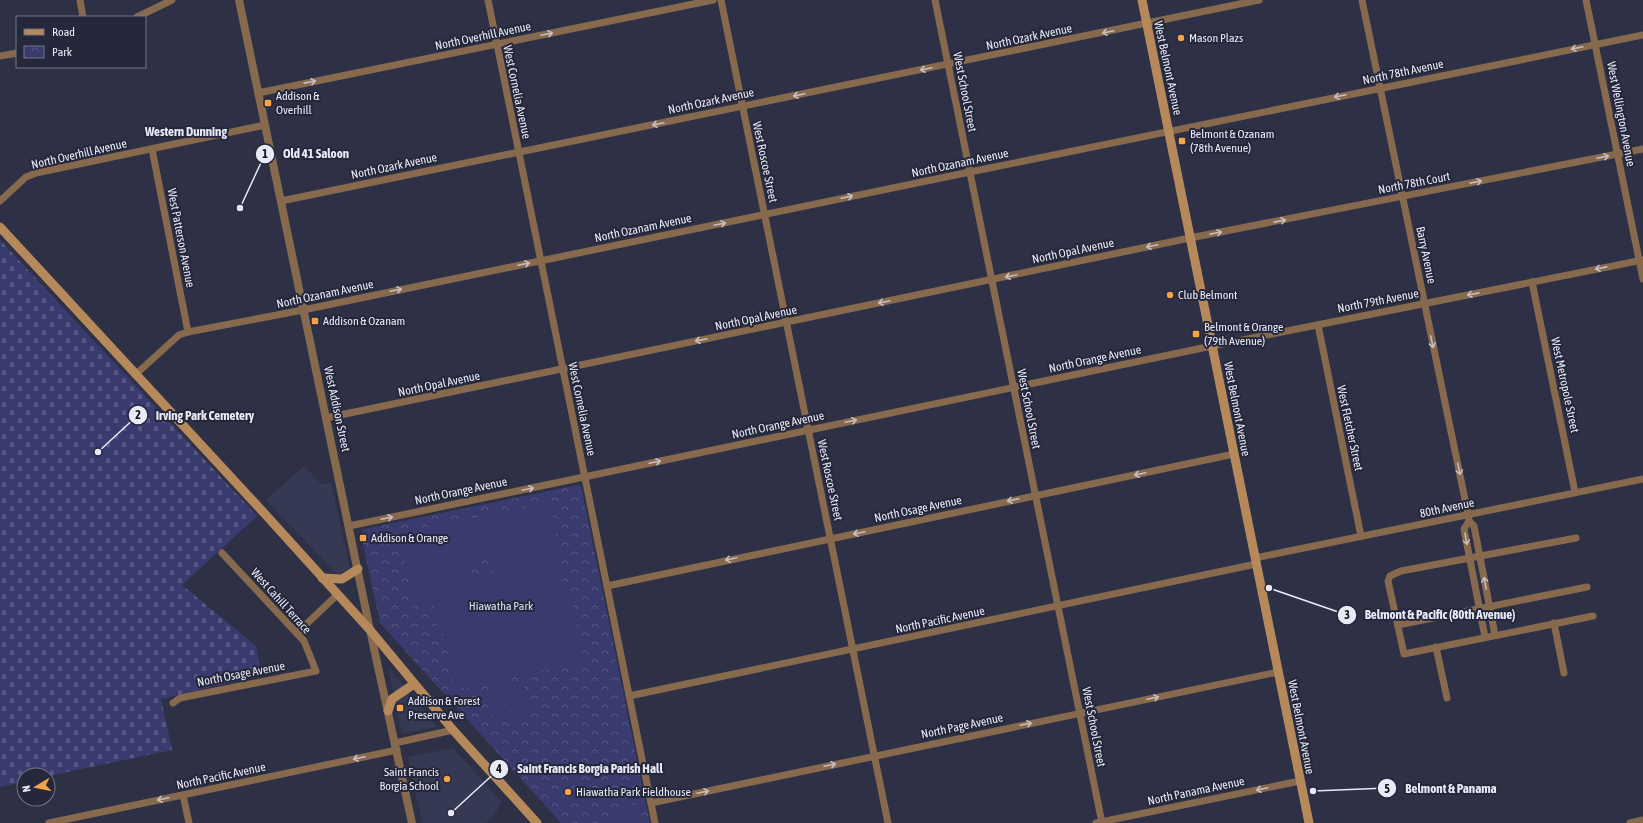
<svg xmlns="http://www.w3.org/2000/svg" width="1643" height="823" font-family="'Asap Condensed',sans-serif">
<defs>
<pattern id="cemetery-stones" width="16" height="16" patternUnits="userSpaceOnUse"><rect width="16" height="16" fill="#393b6e"/><path d="M2 7V4a2 2 0 0 1 4 0v3zM10 15v-3a2 2 0 0 1 4 0v3z" fill="#565883"/></pattern>
<pattern id="park-crowns" width="20" height="18" patternUnits="userSpaceOnUse"><rect width="20" height="18" fill="#393b6e"/><path d="M2 6a3 3 0 1 1 6 0M12 15a3 3 0 1 1 6 0" fill="none" stroke="#565883"/></pattern>
</defs>
<rect width="100%" height="100%" fill="#2e3145"/>
<g fill="#363953">
<path d="M304,466L321,484L331,482L350,569L337,574L266,500Z"/>
<path d="M388,667L437,727L402,734Z"/>
<path d="M453,748L502,802L493,817L486,823H422L408,757Z"/>
</g>
<path fill="url(#cemetery-stones)" d="M0,240L257,516L182,585L256,646L261,675L161,699L172,750L48,776V775H24V782L0,787Z"/>
<path fill="url(#park-crowns)" d="M578,485L581,486L650,823H561L380,623L361,534L362,531L364,529Z"/>
<g fill="#393b6e" fill-rule="evenodd">
<path d="M543,504L552,510L563,579L550,582L551,584L567,580L583,654L578,662L464,688L453,680L444,634H439L432,601L414,606L401,538L405,532ZM479,541L486,560L495,572L466,578L479,557Z"/>
<path d="M523,683L526,699L491,706L488,690Z"/>
<path d="M527,701L530,716L494,723L491,708Z"/>
<path d="M641,804L643,823H607C614,810 627,805 641,804Z"/>
</g>
<g fill="none" stroke-linecap="round" stroke-linejoin="round">
<g stroke="#876a4e" stroke-width="7">
<path d="M80,0L83,17"/>
<path d="M488,0L655,823"/>
<path d="M721,0L888,823"/>
<path d="M935,0L1102,823"/>
<path d="M1362,0L1468,514L1469,521L1464,529L1485,637"/>
<path d="M1586,0L1643,279"/>
<path d="M137,17L172,0"/>
<path d="M0,56L17,53"/>
<path d="M258,93L713,0"/>
<path d="M152,149L188,332"/>
<path d="M0,201L26,177L36,173L265,125"/>
<path d="M281,201L1259,0"/>
<path d="M1532,282L1575,492"/>
<path d="M1318,325L1361,536"/>
<path d="M135,375L179,335L188,332L303,310L970,172L1643,35"/>
<path d="M326,418L1190,238L1643,149"/>
<path d="M1469,521L1474,526L1495,635"/>
<path d="M349,526L1212,346L1643,260"/>
<path d="M1576,538L1401,571L1390,576L1388,581L1404,654L1593,616"/>
<path d="M1255,558L1643,479"/>
<path d="M607,586L1234,454"/>
<path d="M1554,623L1564,673"/>
<path d="M1398,625L1587,587"/>
<path d="M297,633L337,595"/>
<path d="M1436,647L1447,698"/>
<path d="M629,696L1256,564"/>
<path d="M173,703L180,698L316,671L304,641L222,553"/>
<path d="M395,743L453,730"/>
<path d="M183,795L189,823"/>
<path d="M651,803L1278,672"/>
<path d="M49,823L397,750"/>
<path d="M1096,823L1300,781"/>
<path d="M1630,823L1643,820"/>
</g>
<path stroke="#876a4e" stroke-width="8" d="M239,0L370,630L412,823"/>
<g stroke="#b6895b" stroke-width="9">
<path d="M1142,0L1309,823"/>
<path d="M0,227L264,513L370,630L453,730L537,823"/>
<path d="M322,578L342,579L358,569"/>
<path d="M388,711L392,699L414,684"/>
</g>
</g>
<defs><path id="oneway-shaft" d="M-6 0H5M1.5-3L5.5 0L1.5 3" fill="none" stroke-width="1.6" stroke-linecap="round" stroke-linejoin="round"/></defs>
<g stroke="#c6bdbc">
<use href="#oneway-shaft" transform="translate(1108 32) rotate(168)"/>
<use href="#oneway-shaft" transform="translate(547 34) rotate(-12)"/>
<use href="#oneway-shaft" transform="translate(1577 48) rotate(168)"/>
<use href="#oneway-shaft" transform="translate(926 69) rotate(168)"/>
<use href="#oneway-shaft" transform="translate(310 82) rotate(-11)"/>
<use href="#oneway-shaft" transform="translate(799 95) rotate(168)"/>
<use href="#oneway-shaft" transform="translate(1340 96) rotate(168)"/>
<use href="#oneway-shaft" transform="translate(658 124) rotate(168)"/>
<use href="#oneway-shaft" transform="translate(1603 157) rotate(-11)"/>
<use href="#oneway-shaft" transform="translate(1476 182) rotate(-11)"/>
<use href="#oneway-shaft" transform="translate(847 197) rotate(-12)"/>
<use href="#oneway-shaft" transform="translate(1280 221) rotate(-11)"/>
<use href="#oneway-shaft" transform="translate(720 224) rotate(-12)"/>
<use href="#oneway-shaft" transform="translate(1216 233) rotate(-11)"/>
<use href="#oneway-shaft" transform="translate(1152 246) rotate(168)"/>
<use href="#oneway-shaft" transform="translate(524 264) rotate(-12)"/>
<use href="#oneway-shaft" transform="translate(1601 268) rotate(169)"/>
<use href="#oneway-shaft" transform="translate(1011 276) rotate(168)"/>
<use href="#oneway-shaft" transform="translate(396 290) rotate(-12)"/>
<use href="#oneway-shaft" transform="translate(1473 294) rotate(169)"/>
<use href="#oneway-shaft" transform="translate(884 302) rotate(168)"/>
<use href="#oneway-shaft" transform="translate(701 340) rotate(168)"/>
<use href="#oneway-shaft" transform="translate(1432 342) rotate(78)"/>
<use href="#oneway-shaft" transform="translate(851 421) rotate(-12)"/>
<use href="#oneway-shaft" transform="translate(655 462) rotate(-12)"/>
<use href="#oneway-shaft" transform="translate(1459 469) rotate(78)"/>
<use href="#oneway-shaft" transform="translate(1140 474) rotate(168)"/>
<use href="#oneway-shaft" transform="translate(528 489) rotate(-12)"/>
<use href="#oneway-shaft" transform="translate(1013 500) rotate(168)"/>
<use href="#oneway-shaft" transform="translate(387 518) rotate(-12)"/>
<use href="#oneway-shaft" transform="translate(859 533) rotate(168)"/>
<use href="#oneway-shaft" transform="translate(1466 539) rotate(80)"/>
<use href="#oneway-shaft" transform="translate(731 559) rotate(168)"/>
<use href="#oneway-shaft" transform="translate(1485 583) rotate(-101)"/>
<use href="#oneway-shaft" transform="translate(1153 698) rotate(-12)"/>
<use href="#oneway-shaft" transform="translate(1026 724) rotate(-12)"/>
<use href="#oneway-shaft" transform="translate(359 758) rotate(168)"/>
<use href="#oneway-shaft" transform="translate(830 765) rotate(-12)"/>
<use href="#oneway-shaft" transform="translate(1262 789) rotate(168)"/>
<use href="#oneway-shaft" transform="translate(703 792) rotate(-12)"/>
<use href="#oneway-shaft" transform="translate(163 799) rotate(168)"/>
</g>
<g fill="#f6a246" stroke="#25273a" stroke-width="1.5">
<circle cx="1181" cy="38" r="4"/>
<rect x="264" y="99" width="8" height="8" rx="2"/>
<rect x="1178" y="137" width="8" height="8" rx="2"/>
<circle cx="1170" cy="295" r="4"/>
<rect x="311" y="317" width="8" height="8" rx="2"/>
<rect x="1192" y="330" width="8" height="8" rx="2"/>
<rect x="359" y="534" width="8" height="8" rx="2"/>
<rect x="396" y="704" width="8" height="8" rx="2"/>
<circle cx="447" cy="779" r="4"/>
<circle cx="568" cy="792" r="4"/>
</g>
<g text-anchor="middle" stroke-width="4" stroke-linejoin="round" paint-order="stroke">
<g font-size="12" fill="#e8eaf7" stroke="#25273a">
<text transform="translate(483 36) rotate(-12)" y="4">North Overhill Avenue</text>
<text transform="translate(1029 37) rotate(-12)" y="4">North Ozark Avenue</text>
<text transform="translate(1168 68) rotate(78)" y="4">West Belmont Avenue</text>
<text transform="translate(1403 72) rotate(-12)" y="4">North 78th Avenue</text>
<text transform="translate(517 92) rotate(78)" y="4">West Cornelia Avenue</text>
<text transform="translate(965 92) rotate(79)" y="4">West School Street</text>
<text transform="translate(711 101) rotate(-12)" y="4">North Ozark Avenue</text>
<text transform="translate(1621 114) rotate(79)" y="4">West Wellington Avenue</text>
<text transform="translate(79 154) rotate(-13)" y="4">North Overhill Avenue</text>
<text transform="translate(765 162) rotate(78)" y="4">West Roscoe Street</text>
<text transform="translate(960 163) rotate(-12)" y="4">North Ozanam Avenue</text>
<text transform="translate(394 166) rotate(-12)" y="4">North Ozark Avenue</text>
<text transform="translate(1414 183) rotate(-11)" y="4">North 78th Court</text>
<text transform="translate(643 228) rotate(-12)" y="4">North Ozanam Avenue</text>
<text transform="translate(181 238) rotate(79)" y="4">West Patterson Avenue</text>
<text transform="translate(1073 251) rotate(-12)" y="4">North Opal Avenue</text>
<text transform="translate(1426 255) rotate(78)" y="4">Barry Avenue</text>
<text transform="translate(325 294) rotate(-12)" y="4">North Ozanam Avenue</text>
<text transform="translate(1378 301) rotate(-11)" y="4">North 79th Avenue</text>
<text transform="translate(756 318) rotate(-12)" y="4">North Opal Avenue</text>
<text transform="translate(1095 359) rotate(-12)" y="4">North Orange Avenue</text>
<text transform="translate(439 384) rotate(-12)" y="4">North Opal Avenue</text>
<text transform="translate(1565 385) rotate(78)" y="4">West Metropole Street</text>
<text transform="translate(337 409) rotate(78)" y="4">West Addison Street</text>
<text transform="translate(582 409) rotate(78)" y="4">West Cornelia Avenue</text>
<text transform="translate(1029 409) rotate(79)" y="4">West School Street</text>
<text transform="translate(1237 409) rotate(79)" y="4">West Belmont Avenue</text>
<text transform="translate(778 425) rotate(-12)" y="4">North Orange Avenue</text>
<text transform="translate(1350 428) rotate(78)" y="4">West Fletcher Street</text>
<text transform="translate(830 480) rotate(78)" y="4">West Roscoe Street</text>
<text transform="translate(461 491) rotate(-12)" y="4">North Orange Avenue</text>
<text transform="translate(1447 508) rotate(-12)" y="4">80th Avenue</text>
<text transform="translate(918 509) rotate(-12)" y="4">North Osage Avenue</text>
<text transform="translate(281 601) rotate(48)" y="4">West Cahill Terrace</text>
<text transform="translate(940 620) rotate(-12)" y="4">North Pacific Avenue</text>
<text transform="translate(241 674) rotate(-11)" y="4">North Osage Avenue</text>
<text transform="translate(962 726) rotate(-12)" y="4">North Page Avenue</text>
<text transform="translate(1094 727) rotate(79)" y="4">West School Street</text>
<text transform="translate(1301 727) rotate(79)" y="4">West Belmont Avenue</text>
<text transform="translate(221 776) rotate(-12)" y="4">North Pacific Avenue</text>
<text transform="translate(1196 791) rotate(-12)" y="4">North Panama Avenue</text>
</g>
<g font-size="12" fill="#e8eaf7" stroke="#25273a" text-anchor="start">
<text x="1189" y="42">Mason Plazs</text>
<text x="276" y="100">Addison &amp;<tspan x="276" dy="14">Overhill</tspan></text>
<text x="1190" y="138">Belmont &amp; Ozanam<tspan x="1190" dy="14">(78th Avenue)</tspan></text>
<text x="1178" y="299">Club Belmont</text>
<text x="323" y="325">Addison &amp; Ozanam</text>
<text x="1204" y="331">Belmont &amp; Orange<tspan x="1204" dy="14">(79th Avenue)</tspan></text>
<text x="371" y="542">Addison &amp; Orange</text>
<text x="408" y="705">Addison &amp; Forest<tspan x="408" dy="14">Preserve Ave</tspan></text>
<text x="439" y="776" text-anchor="end">Saint Francis<tspan x="439" dy="14">Borgia School</tspan></text>
<text x="576" y="796">Hiawatha Park Fieldhouse</text>
</g>
<g font-size="12" fill="#dcdff5" stroke="#25273a">
<text x="501" y="610">Hiawatha Park</text>
</g>
<g font-size="13" font-weight="bold" fill="#e8eaf7" stroke="#25273a">
<text x="186" y="136">Western Dunning</text>
</g>
</g>
<path fill="none" stroke="#e8eaf7" stroke-width="1.5" d="M240 208L265 154M98 452L138 415M1269 588L1347 615M451 813L499 769M1313 791L1387 788"/>
<g fill="#e8eaf7" stroke="#25273a" stroke-width="1.5">
<circle cx="240" cy="208" r="4"/>
<circle cx="98" cy="452" r="4"/>
<circle cx="1269" cy="588" r="4"/>
<circle cx="451" cy="813" r="4"/>
<circle cx="1313" cy="791" r="4"/>
<circle cx="265" cy="154" r="10"/>
<circle cx="138" cy="415" r="10"/>
<circle cx="1347" cy="615" r="10"/>
<circle cx="499" cy="769" r="10"/>
<circle cx="1387" cy="788" r="10"/>
</g>
<g font-size="12" text-anchor="middle" font-weight="bold" fill="#111">
<text x="265" y="158">1</text>
<text x="138" y="419">2</text>
<text x="1347" y="619">3</text>
<text x="499" y="773">4</text>
<text x="1387" y="793">5</text>
</g>
<g font-size="13" text-anchor="middle" font-weight="bold" fill="#e8eaf7" stroke="#25273a" stroke-width="4" stroke-linejoin="round" paint-order="stroke">
<text x="316" y="158">Old 41 Saloon</text>
<text x="205" y="420">Irving Park Cemetery</text>
<text x="1440" y="619">Belmont &amp; Pacific (80th Avenue)</text>
<text x="590" y="773">Saint Francis Borgia Parish Hall</text>
<text x="1451" y="793">Belmont &amp; Panama</text>
</g>
<rect x="16" y="16" width="130" height="52" fill="#25273a" stroke="#737586"/>
<rect x="24" y="29" width="20" height="6" fill="#b6895b" stroke="#737586"/>
<text x="52" y="36" font-size="12" fill="#e8eaf7">Road</text>
<rect x="24" y="46" width="20" height="12" fill="url(#park-crowns)" stroke="#737586"/>
<text x="52" y="56" font-size="12" fill="#e8eaf7">Park</text>
<g transform="translate(36 787) rotate(260)"><circle r="19" fill="#25273a" stroke="#737586"/>
<path d="M0-3L7 15L0 10L-7 15Z" fill="#f6a246"/>
<text y="-6" font-size="11" font-weight="bold" text-anchor="middle" fill="#e8eaf7">N</text>
</g>
</svg>
